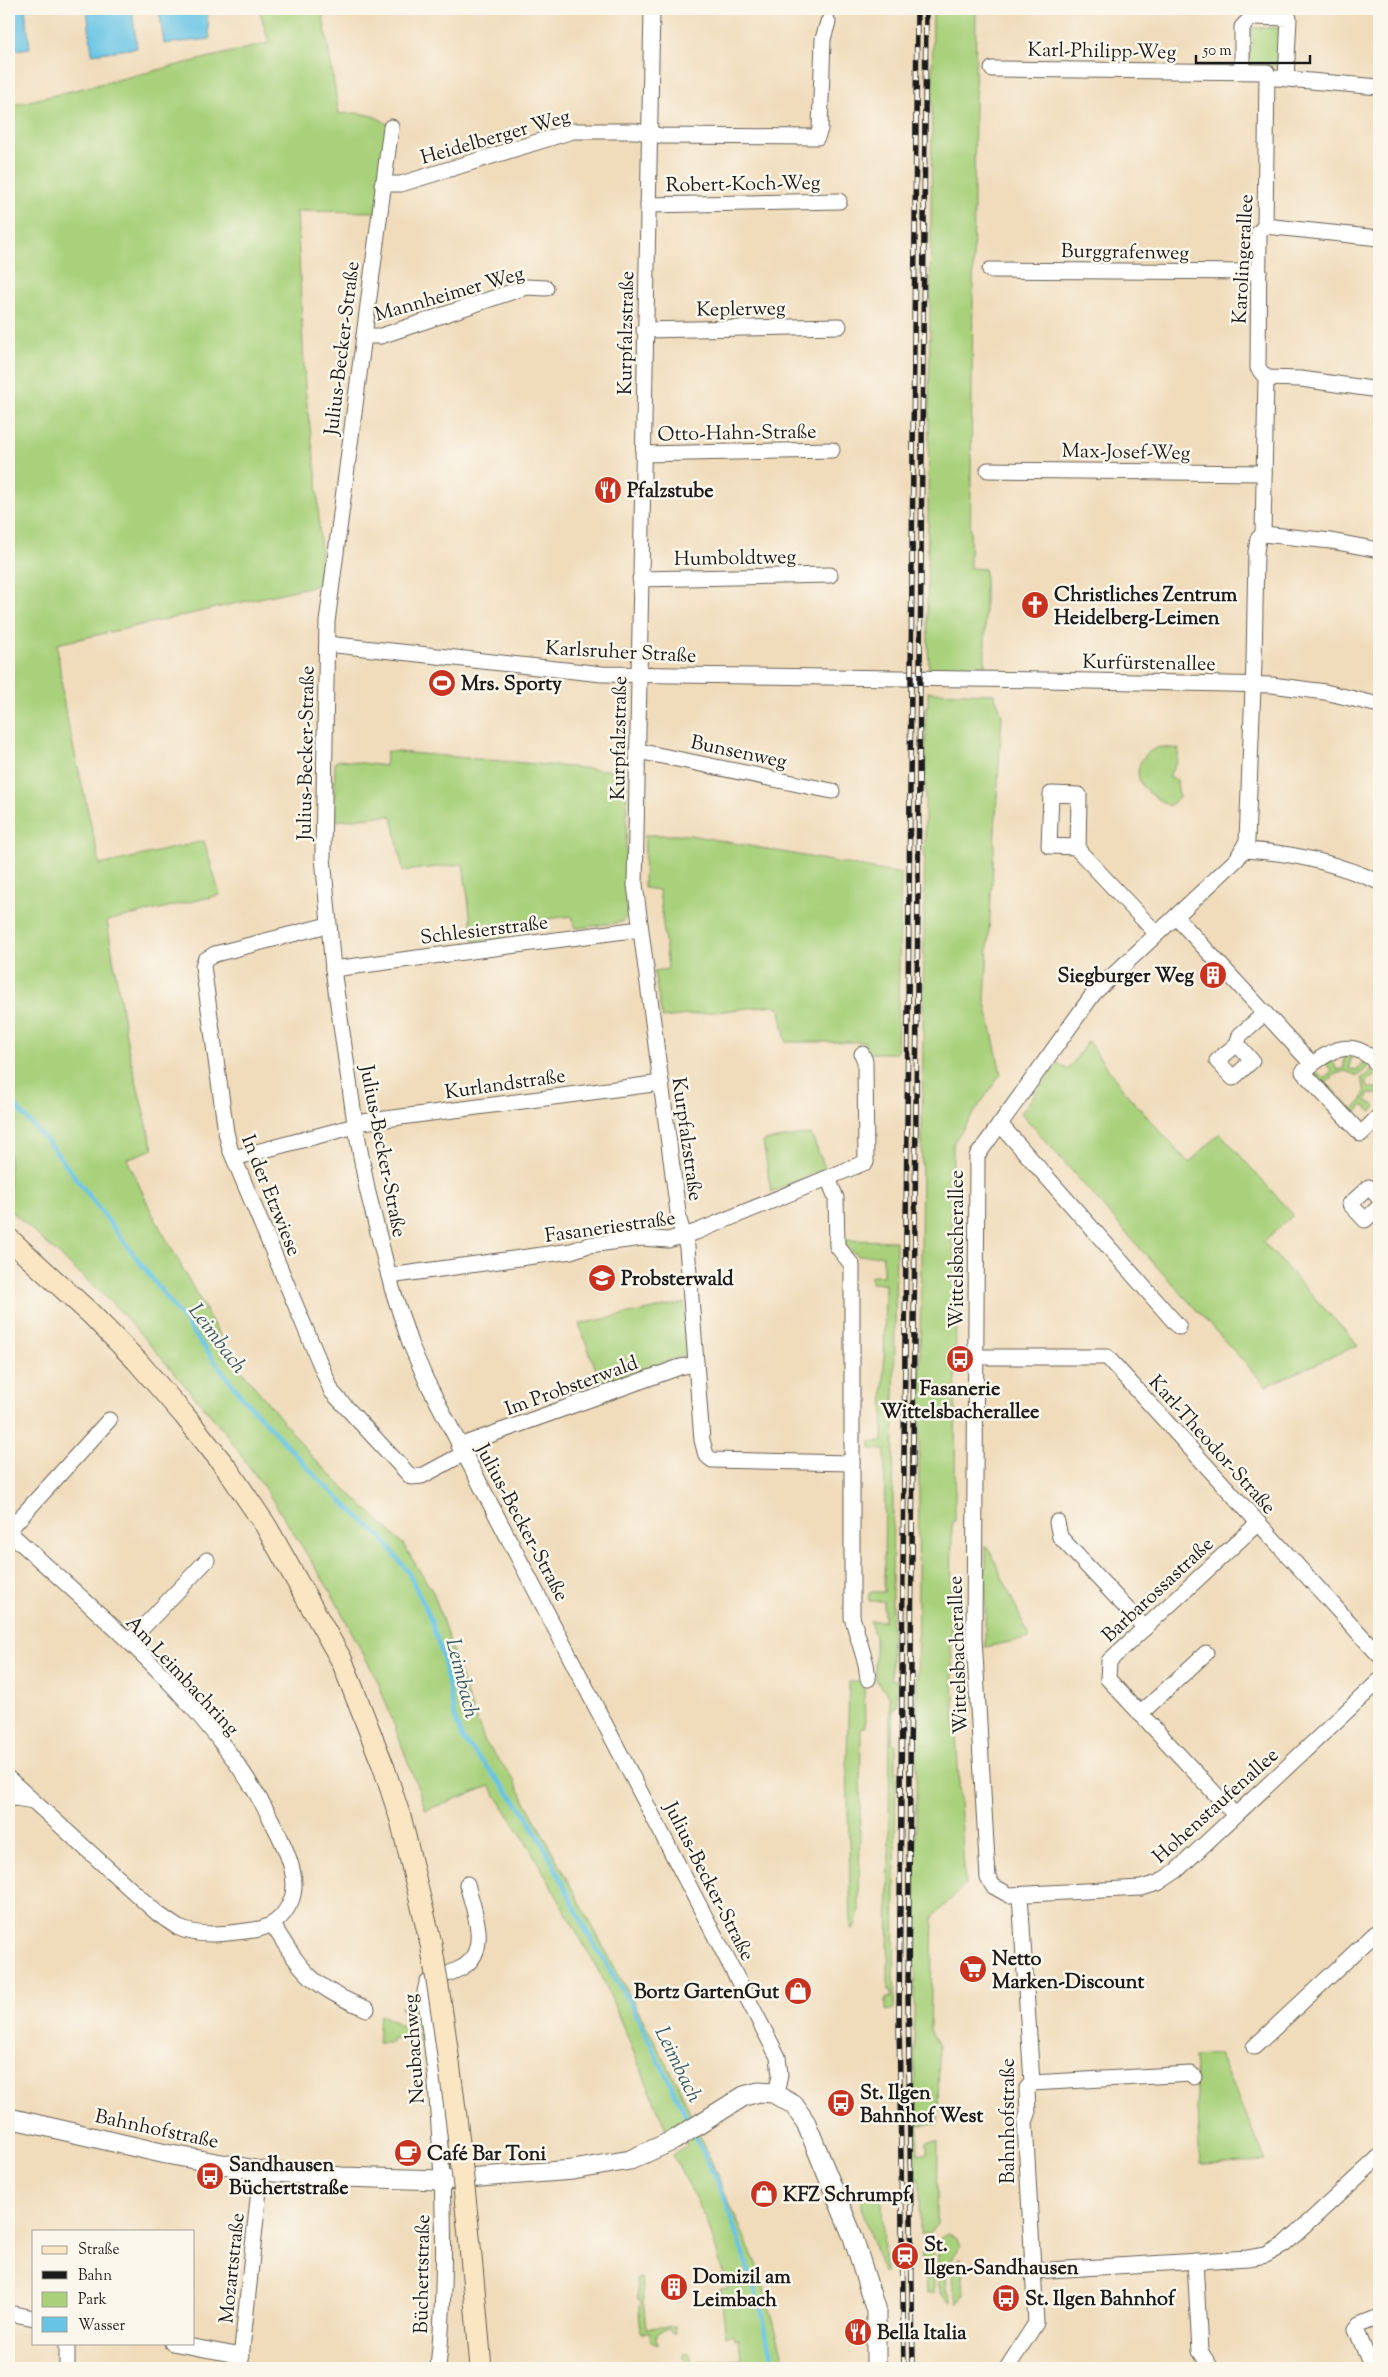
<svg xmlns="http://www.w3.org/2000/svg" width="1388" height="2377" font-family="'Sorts Mill Goudy',serif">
<rect width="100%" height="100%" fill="#fbf7ec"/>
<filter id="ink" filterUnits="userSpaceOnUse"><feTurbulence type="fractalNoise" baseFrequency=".02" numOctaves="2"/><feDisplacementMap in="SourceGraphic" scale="10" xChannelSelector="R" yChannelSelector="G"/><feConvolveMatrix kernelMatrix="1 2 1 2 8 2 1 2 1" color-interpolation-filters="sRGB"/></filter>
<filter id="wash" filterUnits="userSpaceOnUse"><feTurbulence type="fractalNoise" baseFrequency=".0096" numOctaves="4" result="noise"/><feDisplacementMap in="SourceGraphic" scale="20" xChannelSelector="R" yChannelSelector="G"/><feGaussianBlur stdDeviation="1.12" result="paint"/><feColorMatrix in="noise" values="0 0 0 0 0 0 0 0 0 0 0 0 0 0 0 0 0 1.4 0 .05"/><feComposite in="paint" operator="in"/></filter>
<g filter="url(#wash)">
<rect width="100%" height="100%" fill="#f0dcbb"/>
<g fill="#a9d17c" stroke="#62764c">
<path d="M259,9H322L339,114C360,112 375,113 391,127L378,212L297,211L305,389L317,480L322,584L57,644L64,705L100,865L204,841L220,895L107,921L129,1053L153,1149L127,1159L153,1215L233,1360L314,1459L403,1544L434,1594L466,1693L485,1742L512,1777L678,2085L760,2273L782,2353V2368H724L731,2367L729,2361L691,2367L683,2358V2354H690L692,2362L741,2358L739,2339L735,2340L734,2335L726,2336L720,2289L728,2288L707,2221L673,2155L687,2145L678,2121L666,2129L603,1979L531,1850L490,1786L426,1810L378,1682L332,1594L270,1496L224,1431L147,1341L115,1306L9,1209V106L269,43Z"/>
<path d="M933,9H976L970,568L985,569V671L929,670L927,613Z"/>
<path d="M1249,28H1281L1278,66L1249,65Z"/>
<path d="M928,692L994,694L1002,714L985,999L1001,1074L953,1143L952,1221L956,1286L955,1497V1521H952L951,1648L965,1885L933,1917L930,2030L939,2046L938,2124L918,2125V2154H927V2141H938L937,2224L929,2234H920V2179H915L914,2017L926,706H928Z"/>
<path d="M1161,747L1179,749L1177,762L1169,776L1177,780L1179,798L1169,806C1161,801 1150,795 1143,787C1131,770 1143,750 1161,747Z"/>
<path d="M387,751L627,772L626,883L628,914L622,922L578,928L574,927L572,916L504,924L505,938L474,942L463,864L403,871L392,816H378L337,821V812L334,811L335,762L340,760L385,766Z"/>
<path d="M645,835H690L901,874L897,1053H866L865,1042H786L780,1010L775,1005L662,1018L654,971L668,969L659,890L644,888Z"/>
<path d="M1088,1041L1123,1090L1189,1163L1220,1133L1293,1215L1263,1242L1358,1345L1266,1386L1136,1244L1021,1113L1058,1063L1068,1070Z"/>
<path d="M1344,1057H1351L1349,1068L1357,1071L1363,1062L1369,1066L1358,1076L1345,1071L1336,1074L1326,1083L1338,1094L1335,1097L1315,1077L1316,1071L1324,1079L1332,1072L1326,1063L1332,1060L1337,1070L1344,1068Z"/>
<path d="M1372,1070L1376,1075L1366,1081L1368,1088H1379V1094L1368,1093L1366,1101L1376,1106L1372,1112L1363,1105L1356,1113L1363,1121L1360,1122L1339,1100L1341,1098L1353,1110C1363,1101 1368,1092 1361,1079Z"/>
<path d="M811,1134L825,1168L771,1192L763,1141Z"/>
<path d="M843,1240L896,1241L891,1679L897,1680V1707H893L892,1742L896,1745L894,2009L886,2011V1998H891V1992L888,1991L890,1697L875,1679V1637L870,1621H884V1601H869V1592H884L885,1450L871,1449L870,1442L883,1441L885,1284L871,1283V1276H883V1255L858,1256L843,1244Z"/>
<path d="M684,1303L689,1354L601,1383L579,1324Z"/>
<path d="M986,1545L992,1555L1030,1638L985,1647Z"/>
<path d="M864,1680L865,1727H861L859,1913L854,1928L851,1929L847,1759L849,1682Z"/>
<path d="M418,2004L421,2029L408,2022L400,2007Z"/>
<path d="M380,2014L420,2035V2040L391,2038V2043H378Z"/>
<path d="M1218,2054L1266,2161L1200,2164L1194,2056Z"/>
<path d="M871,2193L877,2195L882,2203L885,2273H883L861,2207V2199Z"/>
<path d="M948,2234L957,2238L960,2247C958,2252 954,2256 951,2261C942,2275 945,2288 951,2303C932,2294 939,2262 938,2244L942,2237Z"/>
<path d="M933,2241L934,2293H927L925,2262L921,2261V2255Z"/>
<path d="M961,2258L964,2293L957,2304C952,2286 948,2273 961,2258Z"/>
<path d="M641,2278L646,2328L675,2326L676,2334L668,2329L660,2331L657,2335L658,2345L651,2342L650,2332H641L639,2312L641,2302L638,2300L636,2279Z"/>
</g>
<g fill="#67c4e5" stroke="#427080">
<path d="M9,9H25L30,48L9,51Z"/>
<path d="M87,9H132L137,48L92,54Z"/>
<path d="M159,9H206L210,39L164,44Z"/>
</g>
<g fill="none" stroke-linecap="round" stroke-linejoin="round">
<g stroke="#67c4e5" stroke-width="4.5">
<path d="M9,1099L53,1148L242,1397L321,1482L383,1539L408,1572L429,1615L443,1658L455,1719L462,1738L523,1810L544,1846L587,1932L633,2008L690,2124"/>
<path d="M694,2133L724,2196L762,2312L773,2368"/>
</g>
</g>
</g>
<g filter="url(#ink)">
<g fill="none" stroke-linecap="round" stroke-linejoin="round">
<g stroke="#665f54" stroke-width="17">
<g id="minor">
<path d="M652,9L635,885L679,1220L687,1247L702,1440L706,1455L712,1460L852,1463"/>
<path d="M992,69L1267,72L1265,226L1259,232L1258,368L1266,378L1263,534L1258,539L1256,552L1254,662L1247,841L1237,859L1094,993L977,1156L974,1638L988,1878L993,1886L1009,1895L1141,1888L1158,1883L1176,1871L1379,1681"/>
<path d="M1242,71V27L1252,17L1289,18L1286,78"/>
<path d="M1276,78L1379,87"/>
<path d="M391,127L327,622L323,857L333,969L355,1123L367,1189L392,1288L410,1343L426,1380L778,2057L780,2075L776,2094"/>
<path d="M382,184H401L573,131H636L662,136L817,137L820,129L823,39L828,22"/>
<path d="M648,205L839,201"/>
<path d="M1265,226L1379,238"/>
<path d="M990,270L1259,272"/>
<path d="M644,330L839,326"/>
<path d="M364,336H381L526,287L546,288"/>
<path d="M1266,378L1301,379L1379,390"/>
<path d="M643,454L832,450"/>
<path d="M988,470L1264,473"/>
<path d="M1263,534L1331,541L1379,550"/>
<path d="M640,579L830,575"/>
<path d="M327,644L602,674L1045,680L1272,685L1325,692L1379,705"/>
<path d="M638,751L832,791"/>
<path d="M1077,847L1049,846L1051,794L1079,795L1078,850L1157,934"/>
<path d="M1243,850C1291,852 1336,863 1379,882"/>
<path d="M1176,917L1312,1064"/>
<path d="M328,925L215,954L205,960L203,966L226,1132L230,1149L332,1392L411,1477L422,1476L463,1454"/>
<path d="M333,969L640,929"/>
<path d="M1237,1044L1217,1061L1233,1078L1252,1061L1237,1044L1240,1035L1265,1013"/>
<path d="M1379,1066C1353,1034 1327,1051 1303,1072L1361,1134L1379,1116"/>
<path d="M355,1123L661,1083"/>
<path d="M1000,1124L1179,1327"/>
<path d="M234,1158L355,1126"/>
<path d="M828,1178L836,1198L837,1246L852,1265V1617L866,1664L868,1679"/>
<path d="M1379,1198L1369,1187L1350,1204L1365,1220L1379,1207"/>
<path d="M389,1276L571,1251L589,1245L642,1238L668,1240L696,1232L866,1162L865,1061L862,1054"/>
<path d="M975,1357H1107L1379,1655"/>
<path d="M459,1446L680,1367L696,1364"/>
<path d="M1057,1522L1060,1537L1145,1628"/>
<path d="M9,1530L109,1420"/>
<path d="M9,1532C107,1622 219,1711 278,1833C287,1852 300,1880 291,1901C283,1918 273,1927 254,1930C230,1933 202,1938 179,1928C172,1924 164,1918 157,1913L9,1779"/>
<path d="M129,1642L207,1560"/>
<path d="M1140,1714L1206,1653"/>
<path d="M9,1799L16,1798L33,1801"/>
<path d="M1235,1815L1108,1679L1109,1661L1258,1523"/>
<path d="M273,1925C303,1974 313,1987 367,2009"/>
<path d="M1254,2047L1379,1930"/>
<path d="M1032,2083L1191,2074L1194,2077"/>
<path d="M1195,2261L1200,2351L1211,2368"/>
<path d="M1033,2271L1248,2258L1266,2255L1284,2245L1379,2157"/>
<path d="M9,2313L34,2318"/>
<path d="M67,2343V2368"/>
<path d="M172,2343L242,2356"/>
<path d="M240,2368L261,2171"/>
<path d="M438,2368C448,2270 443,2170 435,2072C432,2045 428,2019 425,1992L427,1983C438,1976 451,1974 463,1967C491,1949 473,1909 467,1884"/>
<path d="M1007,2368L1036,2323L1025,2122L1028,2114L1027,2088L1032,2083L1020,1895"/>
<path d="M1372,2368L1356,2329L1359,2325L1379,2317"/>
</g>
</g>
<g stroke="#665f54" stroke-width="21">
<path id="tertiary" d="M9,2118L166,2154L261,2171L342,2177L441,2180L573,2170L630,2160L674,2140L744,2096L759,2092L773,2093L794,2105L806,2123L853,2237L876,2311V2368"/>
</g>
<g stroke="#665f54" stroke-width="23">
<path id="secondary" d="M9,1239L90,1313L137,1361L184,1415L228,1470L266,1526L342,1661L384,1768L401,1820L431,1944"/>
</g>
<use href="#minor" stroke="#fff" stroke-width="15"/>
<use href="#tertiary" stroke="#fff" stroke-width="19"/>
<use href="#secondary" stroke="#fbe6c4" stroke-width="21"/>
<g stroke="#1c1c1c" stroke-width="5.5">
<g id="rail">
<path d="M904,2368L899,2017L917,9"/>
<path d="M913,2368L908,1991L926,9"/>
</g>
</g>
<use href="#rail" stroke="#fbf7ec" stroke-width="4" stroke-dasharray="11" stroke-linecap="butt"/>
<g stroke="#665f54" stroke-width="23" stroke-linecap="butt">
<path id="secondary-bridge" d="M431,1944C455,2085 469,2226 481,2368"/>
</g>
<use href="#secondary-bridge" stroke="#fbe6c4" stroke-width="21"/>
</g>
</g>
<defs>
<g id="restaurant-disc" transform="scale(1.4375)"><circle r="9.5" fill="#c8321e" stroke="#fbf7ec"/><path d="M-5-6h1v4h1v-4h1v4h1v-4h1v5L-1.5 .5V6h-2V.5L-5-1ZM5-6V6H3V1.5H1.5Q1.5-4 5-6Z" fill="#fff"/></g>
<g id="church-disc" transform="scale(1.4375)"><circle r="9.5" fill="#c8321e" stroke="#fbf7ec"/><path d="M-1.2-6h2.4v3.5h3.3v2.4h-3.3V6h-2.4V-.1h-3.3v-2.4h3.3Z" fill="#fff"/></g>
<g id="stadium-disc" transform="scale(1.4375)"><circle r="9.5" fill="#c8321e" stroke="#fbf7ec"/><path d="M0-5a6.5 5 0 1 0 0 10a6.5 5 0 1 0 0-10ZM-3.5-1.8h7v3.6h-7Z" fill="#fff"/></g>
<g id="building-disc" transform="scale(1.4375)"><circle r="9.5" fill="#c8321e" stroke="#fbf7ec"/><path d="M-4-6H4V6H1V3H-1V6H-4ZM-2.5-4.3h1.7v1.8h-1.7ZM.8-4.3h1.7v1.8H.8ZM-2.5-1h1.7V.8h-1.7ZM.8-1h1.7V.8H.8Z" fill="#fff"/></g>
<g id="school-disc" transform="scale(1.4375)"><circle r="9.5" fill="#c8321e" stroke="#fbf7ec"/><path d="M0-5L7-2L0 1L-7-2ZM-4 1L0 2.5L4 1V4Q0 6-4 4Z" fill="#fff"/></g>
<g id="bus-disc" transform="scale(1.4375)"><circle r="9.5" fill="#c8321e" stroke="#fbf7ec"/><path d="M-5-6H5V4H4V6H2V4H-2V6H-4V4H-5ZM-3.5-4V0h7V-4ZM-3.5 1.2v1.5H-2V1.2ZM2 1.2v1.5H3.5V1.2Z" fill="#fff"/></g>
<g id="supermarket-disc" transform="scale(1.4375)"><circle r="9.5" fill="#c8321e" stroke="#fbf7ec"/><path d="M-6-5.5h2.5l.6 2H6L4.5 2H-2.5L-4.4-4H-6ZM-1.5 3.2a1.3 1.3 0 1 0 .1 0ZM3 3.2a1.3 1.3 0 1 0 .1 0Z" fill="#fff"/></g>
<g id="shop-disc" transform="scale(1.4375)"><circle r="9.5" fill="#c8321e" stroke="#fbf7ec"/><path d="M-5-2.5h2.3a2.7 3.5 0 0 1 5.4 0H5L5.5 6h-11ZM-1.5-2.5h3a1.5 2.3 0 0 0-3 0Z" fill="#fff"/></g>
<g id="cafe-disc" transform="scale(1.4375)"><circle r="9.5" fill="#c8321e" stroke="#fbf7ec"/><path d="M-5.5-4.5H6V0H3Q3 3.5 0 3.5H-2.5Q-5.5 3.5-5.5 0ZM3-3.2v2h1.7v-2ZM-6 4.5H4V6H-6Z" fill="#fff"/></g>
<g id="station-disc" transform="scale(1.4375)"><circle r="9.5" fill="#c8321e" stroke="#fbf7ec"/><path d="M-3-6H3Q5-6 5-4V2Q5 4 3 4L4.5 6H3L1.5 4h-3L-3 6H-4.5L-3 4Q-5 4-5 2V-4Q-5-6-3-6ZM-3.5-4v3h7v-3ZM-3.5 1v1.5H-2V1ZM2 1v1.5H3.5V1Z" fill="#fff"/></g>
</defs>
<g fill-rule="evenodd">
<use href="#restaurant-disc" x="608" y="490"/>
<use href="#church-disc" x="1035" y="605"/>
<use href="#stadium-disc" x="442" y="683"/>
<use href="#building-disc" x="1213" y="975"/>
<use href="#school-disc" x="602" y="1278"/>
<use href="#bus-disc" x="960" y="1359"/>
<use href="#supermarket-disc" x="973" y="1969"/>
<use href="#shop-disc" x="798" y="1991"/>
<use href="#bus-disc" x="841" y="2103"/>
<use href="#cafe-disc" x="408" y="2153"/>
<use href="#bus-disc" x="210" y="2176"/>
<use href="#shop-disc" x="764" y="2194"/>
<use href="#station-disc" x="905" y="2256"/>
<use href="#building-disc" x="674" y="2287"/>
<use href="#bus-disc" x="1006" y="2298"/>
<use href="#restaurant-disc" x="858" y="2332"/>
</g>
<g text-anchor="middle" stroke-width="5" stroke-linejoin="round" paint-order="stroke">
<g font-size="20" fill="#1c1c1c" stroke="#fbf7ec">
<text transform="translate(1102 50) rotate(1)" y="7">Karl-Philipp-Weg</text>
<text transform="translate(495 136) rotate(-16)" y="7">Heidelberger Weg</text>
<text transform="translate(743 183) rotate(-1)" y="7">Robert-Koch-Weg</text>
<text transform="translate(1125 251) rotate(1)" y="7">Burggrafenweg</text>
<text transform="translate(1242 259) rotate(-87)" y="7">Karolingerallee</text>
<text transform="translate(449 293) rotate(-16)" y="7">Mannheimer Weg</text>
<text transform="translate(741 308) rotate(-1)" y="7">Keplerweg</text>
<text transform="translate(625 333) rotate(-89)" y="7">Kurpfalzstraße</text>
<text transform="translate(341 348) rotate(-83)" y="7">Julius-Becker-Straße</text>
<text transform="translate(737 432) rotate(-1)" y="7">Otto-Hahn-Straße</text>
<text transform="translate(1126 451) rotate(1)" y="7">Max-Josef-Weg</text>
<text transform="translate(735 557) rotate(-1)" y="7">Humboldtweg</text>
<text transform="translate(621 651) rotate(3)" y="7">Karlsruher Straße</text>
<text transform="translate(1149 662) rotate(1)" y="7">Kurfürstenallee</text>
<text transform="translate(618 738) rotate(-89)" y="7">Kurpfalzstraße</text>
<text transform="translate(739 751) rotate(12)" y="7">Bunsenweg</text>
<text transform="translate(305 753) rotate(-89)" y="7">Julius-Becker-Straße</text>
<text transform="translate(484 929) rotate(-7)" y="7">Schlesierstraße</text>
<text transform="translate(505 1083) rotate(-8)" y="7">Kurlandstraße</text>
<text transform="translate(688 1139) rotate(82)" y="7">Kurpfalzstraße</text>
<text transform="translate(384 1151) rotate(79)" y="7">Julius-Becker-Straße</text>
<text transform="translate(272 1195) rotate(68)" y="7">In der Etzwiese</text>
<text transform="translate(610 1226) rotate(-8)" y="7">Fasaneriestraße</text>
<text transform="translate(956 1249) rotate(-90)" y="7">Wittelsbacherallee</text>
<text transform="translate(571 1385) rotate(-20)" y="7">Im Probsterwald</text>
<text transform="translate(1213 1444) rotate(48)" y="7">Karl-Theodor-Straße</text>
<text transform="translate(523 1522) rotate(62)" y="7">Julius-Becker-Straße</text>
<text transform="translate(1157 1589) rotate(-43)" y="7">Barbarossastraße</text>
<text transform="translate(957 1655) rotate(-92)" y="7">Wittelsbacherallee</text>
<text transform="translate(183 1675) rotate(47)" y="7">Am Leimbachring</text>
<text transform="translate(1215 1805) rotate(-42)" y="7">Hohenstaufenallee</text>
<text transform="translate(710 1881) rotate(63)" y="7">Julius-Becker-Straße</text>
<text transform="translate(413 2049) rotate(-94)" y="7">Neubachweg</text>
<text transform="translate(1007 2121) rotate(-90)" y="7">Bahnhofstraße</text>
<text transform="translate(157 2128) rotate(12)" y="7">Bahnhofstraße</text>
<text transform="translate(231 2268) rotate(-84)" y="7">Mozartstraße</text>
<text transform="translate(421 2274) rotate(-89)" y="7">Büchertstraße</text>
</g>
<g font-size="20" font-weight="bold" fill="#1c1c1c" stroke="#fbf7ec" text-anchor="start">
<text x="627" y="497">Pfalzstube</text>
<text x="1054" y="601">Christliches Zentrum<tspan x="1054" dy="23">Heidelberg-Leimen</tspan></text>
<text x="461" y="690">Mrs. Sporty</text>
<text x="1194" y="982" text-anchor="end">Siegburger Weg</text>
<text x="621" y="1285">Probsterwald</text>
<text x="960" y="1395" text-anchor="middle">Fasanerie<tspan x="960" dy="23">Wittelsbacherallee</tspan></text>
<text x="992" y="1965">Netto<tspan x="992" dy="23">Marken-Discount</tspan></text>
<text x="779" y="1998" text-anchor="end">Bortz GartenGut</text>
<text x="860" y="2099">St. Ilgen<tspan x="860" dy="23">Bahnhof West</tspan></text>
<text x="427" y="2160">Café Bar Toni</text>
<text x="229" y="2171">Sandhausen<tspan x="229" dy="23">Büchertstraße</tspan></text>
<text x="783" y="2201">KFZ Schrumpf</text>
<text x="924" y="2251">St.<tspan x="924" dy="23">Ilgen-Sandhausen</tspan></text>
<text x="693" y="2283">Domizil am<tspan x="693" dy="23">Leimbach</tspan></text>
<text x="1025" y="2305">St. Ilgen Bahnhof</text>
<text x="877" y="2339">Bella Italia</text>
</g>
<g font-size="21" font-style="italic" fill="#365762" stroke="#fbf7ec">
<text transform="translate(218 1338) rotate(53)" y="7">Leimbach</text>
<text transform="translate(463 1678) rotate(76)" y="7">Leimbach</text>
<text transform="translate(679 2064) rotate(64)" y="7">Leimbach</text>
</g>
</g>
<rect width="1388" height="2377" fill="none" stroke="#fbf7ec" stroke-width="30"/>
<rect x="32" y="2230" width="162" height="115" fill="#fbf7ec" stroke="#a29f99"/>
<rect x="42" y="2246" width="25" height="8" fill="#fbe6c4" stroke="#a29f99"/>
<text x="78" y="2254" font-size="15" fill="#1c1c1c">Straße</text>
<rect x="42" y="2271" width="25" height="8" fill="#1c1c1c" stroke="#a29f99"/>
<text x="78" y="2280" font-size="15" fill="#1c1c1c">Bahn</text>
<rect x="42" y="2292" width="25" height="15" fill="#a9d17c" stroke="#a29f99"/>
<text x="78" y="2304" font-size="15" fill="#1c1c1c">Park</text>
<rect x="42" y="2317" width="25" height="15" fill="#67c4e5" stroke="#a29f99"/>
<text x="78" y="2330" font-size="15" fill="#1c1c1c">Wasser</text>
<path d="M1196 55v8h114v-8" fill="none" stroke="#1c1c1c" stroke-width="2.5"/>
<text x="1203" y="55" font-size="15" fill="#1c1c1c" stroke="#fbf7ec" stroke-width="4" paint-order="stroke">50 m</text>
</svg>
